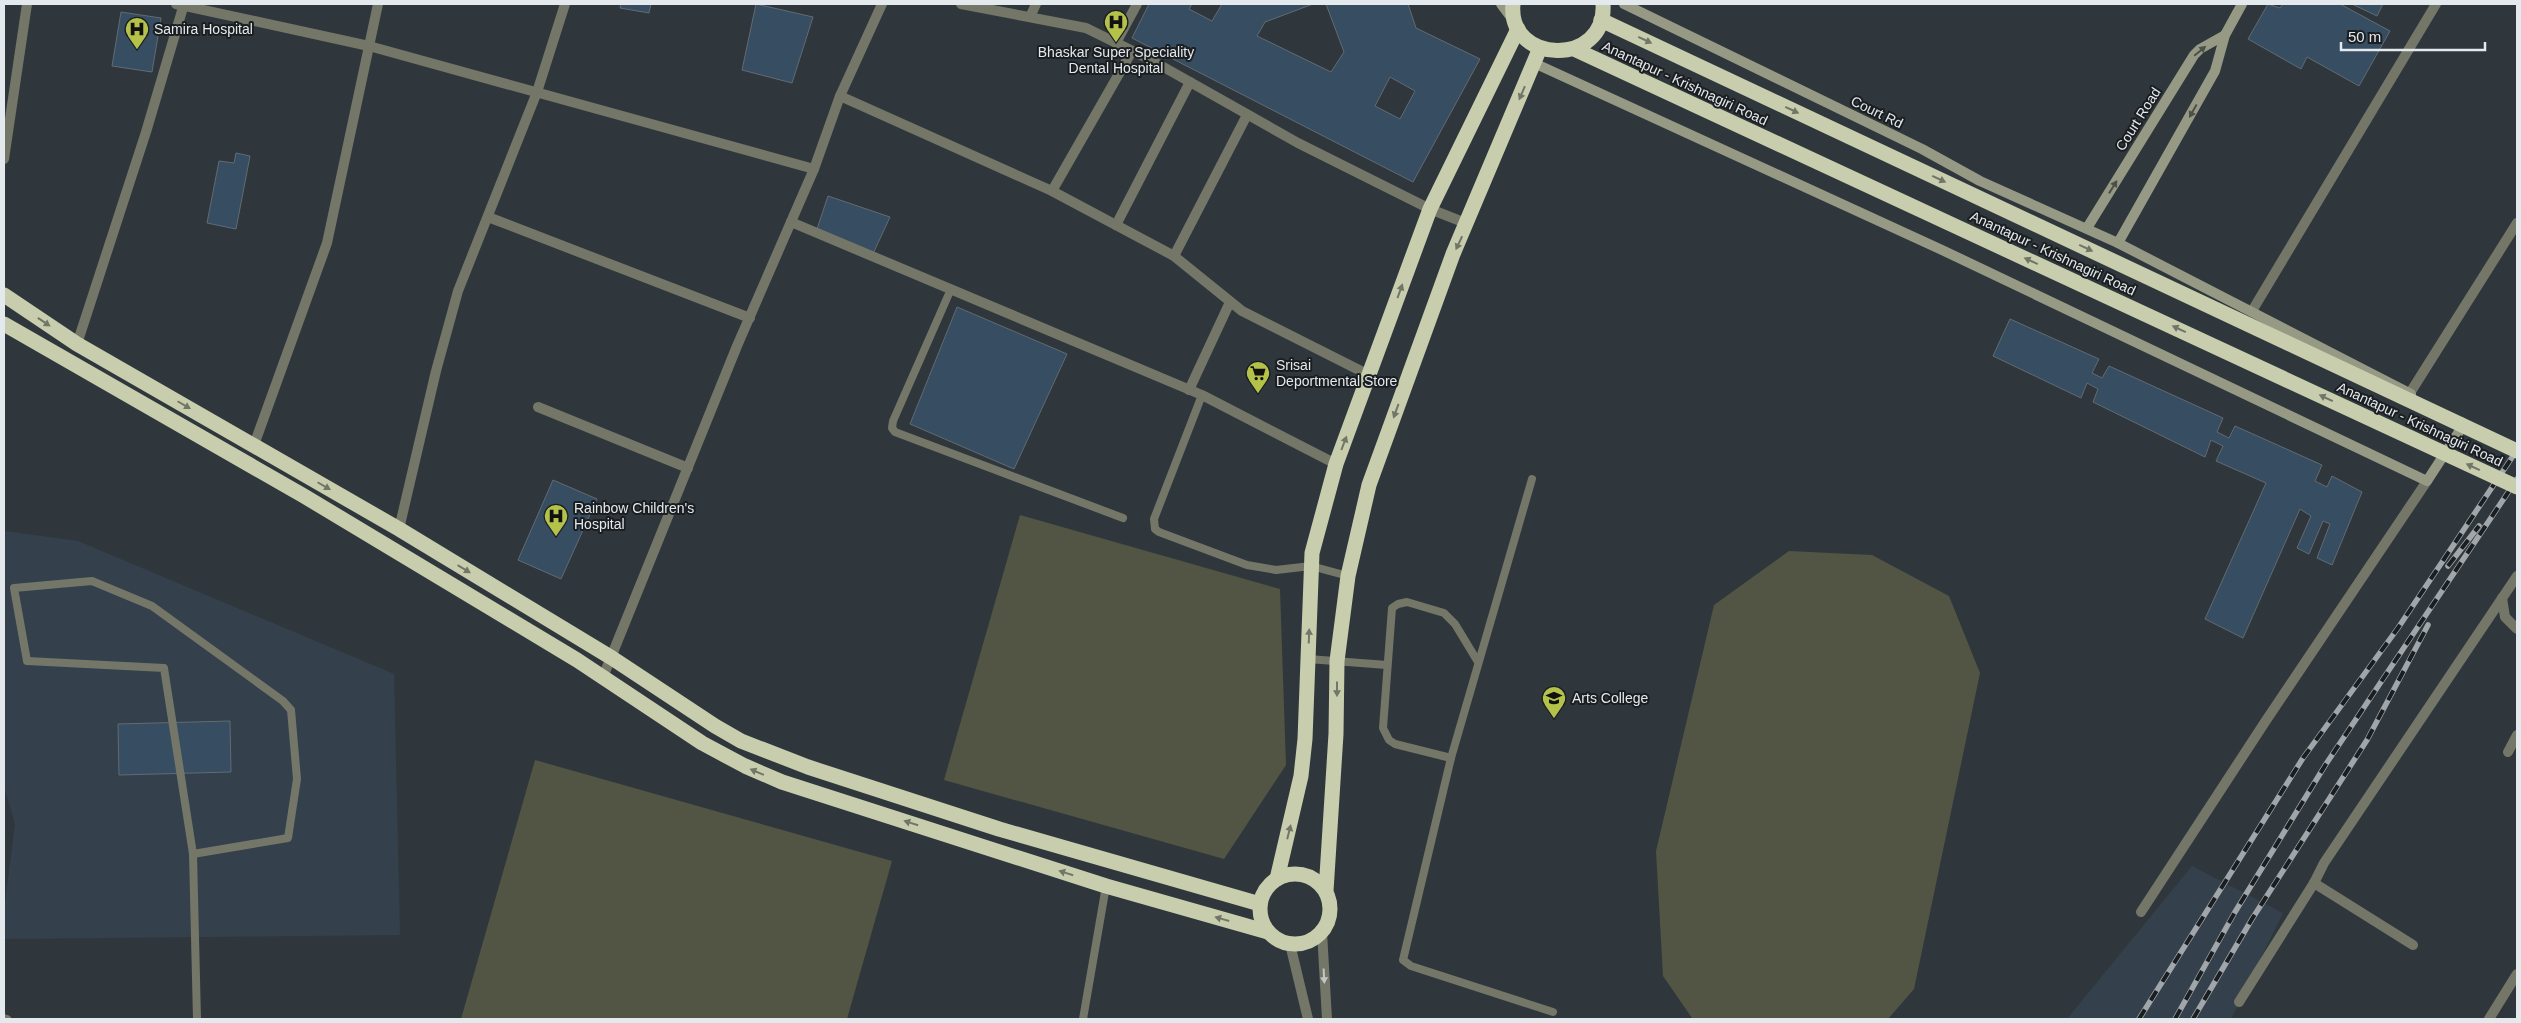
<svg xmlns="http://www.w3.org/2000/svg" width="2521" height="1023" font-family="Arial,sans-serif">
<rect width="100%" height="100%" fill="#2f373d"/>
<g fill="#34404c">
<path d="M4,531L78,541L394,674L400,935L4,939V911L15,824L4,786Z"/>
<path d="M2192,866L2283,913L2231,1019H2067Z"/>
</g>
<g fill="#525543">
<path d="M1020,515L1280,589L1286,765L1224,859L944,780Z"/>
<path d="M1789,551L1872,555L1949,596L1980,673L1914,989L1888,1019H1695L1692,1018L1663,976L1656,851L1714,605Z"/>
<path d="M535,760L892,861L847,1019H461Z"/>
</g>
<g fill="#364d62" stroke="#626b72" fill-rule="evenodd">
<path d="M621,4H651L649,13L620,8Z"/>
<path d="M756,4L813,17L792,83L742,70Z"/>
<path d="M1149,4H1192L1189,9L1212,21L1222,4H1313L1265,22L1257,36L1331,72L1344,52L1326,4H1408L1416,28L1480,59L1413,182L1132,38ZM1390,77L1415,91L1400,119L1375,106Z"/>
<path d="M2268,4L2280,8L2283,4H2340L2390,31L2359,86L2307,57L2301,69L2248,39Z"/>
<path d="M2352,4H2383L2377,16Z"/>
<path d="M121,12L161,18L152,72L112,66Z"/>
<path d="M236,153L250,156L236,229L207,223L219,161L234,163Z"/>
<path d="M828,196L890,217L872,256L816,232Z"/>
<path d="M957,307L1067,354L1014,469L910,424Z"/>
<path d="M2010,319L2099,359L2092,373L2102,378L2109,366L2223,418L2217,432L2229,438L2235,426L2322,465L2315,481L2327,487L2332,476L2362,492L2332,565L2317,558L2330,524L2323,521L2309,554L2297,548L2311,516L2300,509L2243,638L2205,619L2266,483L2216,461L2223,446L2211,440L2205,457L2093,402L2098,389L2087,383L2081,398L1993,356Z"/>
<path d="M553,480L597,499L561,579L518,560Z"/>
<path d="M230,721L231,772L119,775L118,724Z"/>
</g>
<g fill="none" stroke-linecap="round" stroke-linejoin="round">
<g stroke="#747668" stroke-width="8">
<path d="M951,289L893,421L892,428L895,432L1123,518"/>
<path d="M1202,395L1154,519L1155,529L1159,532L1247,565L1276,570L1311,566L1348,576"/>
<path d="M1532,479L1451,758L1403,960L1411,966L1553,1012"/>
<path d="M1308,659L1387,665"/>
<path d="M1451,758L1395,744L1389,740L1383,728L1392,608L1398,604L1407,602L1444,613L1455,624L1478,662"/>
<path d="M193,854L164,668L27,661L14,588L92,581L152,606L283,701L291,710L297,779L288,838L193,854L197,1019"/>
<path d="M4,1018L7,1019"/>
<path d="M1083,1019L1106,886"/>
</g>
<g stroke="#747668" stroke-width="10">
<path d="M176,4L369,46L814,169"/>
<path d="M961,4L1086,28L1151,60L1298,143L1430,209L1468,224"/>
<path d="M1030,17L1036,4"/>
<path d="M1116,43L1137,4"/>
<path d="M840,96L1052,191L1174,256L1242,311L1369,375"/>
<path d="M4,159L27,4"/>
<path d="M1052,191L1132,51"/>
<path d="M488,217L750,318"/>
<path d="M791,222L1202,395L1336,464"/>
<path d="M1116,225L1190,82"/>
<path d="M1174,256L1247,115"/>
<path d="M2252,311L2436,4"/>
<path d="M77,344L146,132L184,4"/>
<path d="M1189,390L1230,302"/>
<path d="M2410,393L2517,223"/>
<path d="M538,407L688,468"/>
<path d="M254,445L327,243L378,4"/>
<path d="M399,529L436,371L458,291L537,92L565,4"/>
<path d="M2502,598L2505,617L2517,629"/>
<path d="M603,677L737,346L814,169L840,96L882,4"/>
<path d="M2508,752L2517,735"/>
<path d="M2314,883L2413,945"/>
<path d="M2141,912L2265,722L2427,481"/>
<path d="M1322,932L1327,1019"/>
<path d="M1290,944L1308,1019"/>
<path d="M2239,1002L2314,883L2324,863L2517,576"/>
<path d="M2489,1019L2517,974"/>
</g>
<g stroke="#969a84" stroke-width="10">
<path d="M1501,4L1513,20"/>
<path d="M1624,4L1922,149L1980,181L2118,243L2411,394"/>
<path d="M1534,63L1942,250L2427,481L2464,424L2461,422"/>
<path d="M2087,228L2194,55L2200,49L2225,35"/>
<path d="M2118,243L2215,71L2225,35L2242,4"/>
</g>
<g stroke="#c8cead" stroke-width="15">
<path d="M1513,4C1507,65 1607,67 1603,4"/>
<path d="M4,295L77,344L399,529L612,658L715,726L741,741L808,767L999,829L1260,904"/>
<path d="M4,324L304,496L577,660L702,743L745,766L782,782L1106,886L1268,932"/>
<circle cx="1295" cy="909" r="35"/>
<path d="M1277,879L1301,776L1305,739L1312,553L1336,464L1430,209L1518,29"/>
<path d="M1326,891L1336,734L1337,661L1348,576L1369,485L1453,254L1540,48"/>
</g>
<g stroke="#a0a6aa" stroke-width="5.5">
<g id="rail">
<path d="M2448,566L2479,526"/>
<path d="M2139,1019L2303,758L2398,628L2517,450"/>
<path d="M2175,1019L2235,912L2326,764L2517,479"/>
<path d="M2193,1019L2252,919L2367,740L2428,625"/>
</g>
</g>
<use href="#rail" stroke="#1a1e21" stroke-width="4" stroke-dasharray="11" stroke-linecap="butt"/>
<g stroke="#c8cead" stroke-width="15">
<path d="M1601,20L2517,451"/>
<path d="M1574,49L2517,487"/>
</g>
</g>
<defs><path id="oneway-solid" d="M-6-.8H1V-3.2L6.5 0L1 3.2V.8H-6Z" transform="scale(1.25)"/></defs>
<g fill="#717667">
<use href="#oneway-solid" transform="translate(1645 40) rotate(25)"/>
<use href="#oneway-solid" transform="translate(1522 93) rotate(113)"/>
<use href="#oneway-solid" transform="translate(1792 110) rotate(25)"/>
<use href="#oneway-solid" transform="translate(1939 179) rotate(25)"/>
<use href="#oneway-solid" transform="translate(1459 243) rotate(115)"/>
<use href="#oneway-solid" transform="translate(2086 248) rotate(25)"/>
<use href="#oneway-solid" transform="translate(2031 261) rotate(-155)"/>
<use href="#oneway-solid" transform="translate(1400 291) rotate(-70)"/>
<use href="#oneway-solid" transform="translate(44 322) rotate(34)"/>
<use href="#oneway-solid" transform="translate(2179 329) rotate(-155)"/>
<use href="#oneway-solid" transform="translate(2326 398) rotate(-155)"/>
<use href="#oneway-solid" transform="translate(184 405) rotate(30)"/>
<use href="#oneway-solid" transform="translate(1396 411) rotate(110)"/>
<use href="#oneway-solid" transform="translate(1344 443) rotate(-69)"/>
<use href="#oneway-solid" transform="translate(2473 467) rotate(-155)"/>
<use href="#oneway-solid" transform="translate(324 486) rotate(30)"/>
<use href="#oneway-solid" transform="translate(464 569) rotate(31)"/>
<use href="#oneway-solid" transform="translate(1309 636) rotate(-88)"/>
<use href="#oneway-solid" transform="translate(1337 689) rotate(90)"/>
<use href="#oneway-solid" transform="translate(757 772) rotate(-157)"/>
<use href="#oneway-solid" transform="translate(911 823) rotate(-162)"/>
<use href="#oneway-solid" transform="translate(1289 832) rotate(-76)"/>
<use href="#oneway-solid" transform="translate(1066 873) rotate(-162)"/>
<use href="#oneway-solid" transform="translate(1222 919) rotate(-164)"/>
</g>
<g fill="#4c5049">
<use href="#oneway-solid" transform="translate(2200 51) rotate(-40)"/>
<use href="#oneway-solid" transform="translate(2193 111) rotate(119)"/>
<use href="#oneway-solid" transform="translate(2113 187) rotate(-58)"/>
</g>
<use fill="#c2c6c5" href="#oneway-solid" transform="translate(1324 976) rotate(87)"/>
<defs>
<g id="hospital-pin" transform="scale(1.25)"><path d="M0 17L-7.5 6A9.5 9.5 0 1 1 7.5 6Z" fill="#b5c24a" stroke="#1a1e21"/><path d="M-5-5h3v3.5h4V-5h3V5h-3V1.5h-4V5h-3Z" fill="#111"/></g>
<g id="supermarket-pin" transform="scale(1.25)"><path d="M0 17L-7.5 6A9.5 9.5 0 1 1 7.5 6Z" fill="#b5c24a" stroke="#1a1e21"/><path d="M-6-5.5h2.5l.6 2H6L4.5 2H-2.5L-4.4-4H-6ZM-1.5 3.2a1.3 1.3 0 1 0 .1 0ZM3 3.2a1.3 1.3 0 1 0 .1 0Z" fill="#111"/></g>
<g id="university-pin" transform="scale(1.25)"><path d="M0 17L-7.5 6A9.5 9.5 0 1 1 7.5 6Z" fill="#b5c24a" stroke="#1a1e21"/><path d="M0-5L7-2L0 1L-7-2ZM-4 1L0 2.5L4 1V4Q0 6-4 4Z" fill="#111"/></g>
</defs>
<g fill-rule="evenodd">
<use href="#hospital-pin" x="1116" y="22"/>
<use href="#hospital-pin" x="137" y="29"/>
<use href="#supermarket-pin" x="1258" y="373"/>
<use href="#hospital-pin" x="556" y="516"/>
<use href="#university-pin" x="1554" y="698"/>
</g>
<g text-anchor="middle" stroke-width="4" stroke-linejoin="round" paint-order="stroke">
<g font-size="14" fill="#e4e9ed" stroke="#1a1e21" text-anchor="start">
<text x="154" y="34">Samira Hospital</text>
<text x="1116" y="57" text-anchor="middle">Bhaskar Super Speciality<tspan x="1116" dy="16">Dental Hospital</tspan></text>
<text x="1276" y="370">Srisai<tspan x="1276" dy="16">Deportmental Store</tspan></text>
<text x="574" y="513">Rainbow Children's<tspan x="574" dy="16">Hospital</tspan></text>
<text x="1572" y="703">Arts College</text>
</g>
<g font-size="14" fill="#e4e9ed" stroke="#1a1e21">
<text transform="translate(1685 83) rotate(25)" y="5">Anantapur - Krishnagiri Road</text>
<text transform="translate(1877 112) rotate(26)" y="5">Court Rd</text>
<text transform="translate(2138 119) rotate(-58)" y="5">Court Road</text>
<text transform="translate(2053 253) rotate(25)" y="5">Anantapur - Krishnagiri Road</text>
<text transform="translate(2420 424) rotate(25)" y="5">Anantapur - Krishnagiri Road</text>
</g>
</g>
<rect width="2521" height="1023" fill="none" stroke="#e4e9ed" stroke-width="10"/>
<path d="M2341 42v8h144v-8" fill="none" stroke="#e4e9ed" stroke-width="2.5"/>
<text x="2348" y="42" font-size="15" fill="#e4e9ed" stroke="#1a1e21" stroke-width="4" paint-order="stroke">50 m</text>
</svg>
